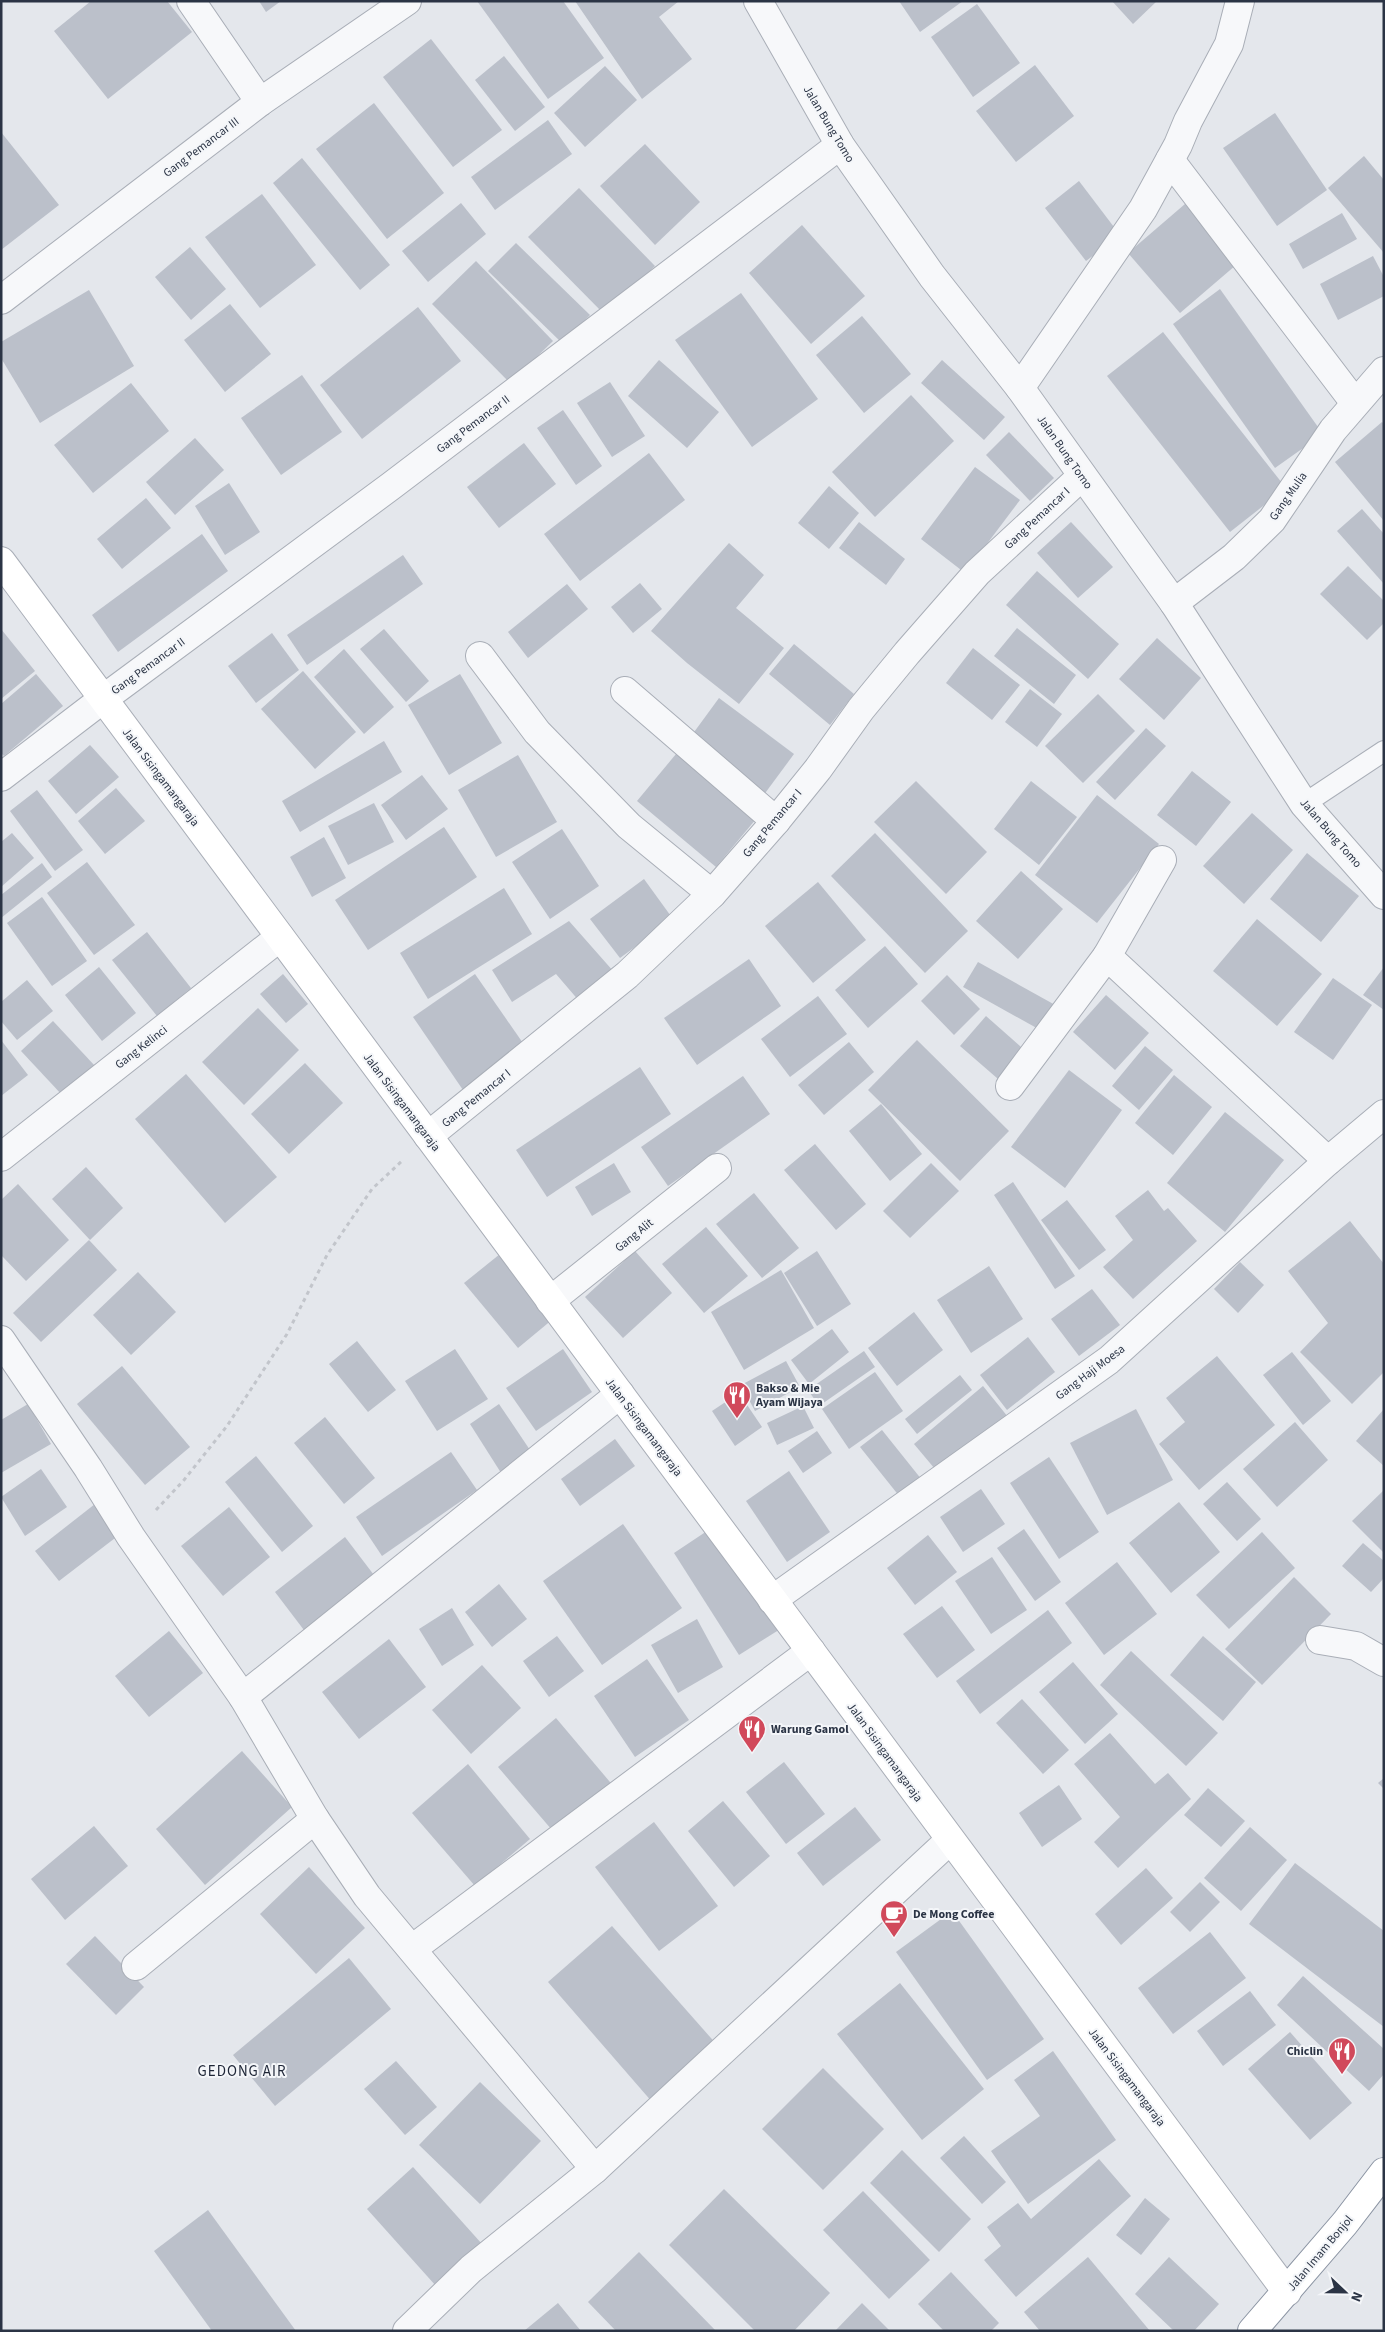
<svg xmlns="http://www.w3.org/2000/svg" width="1385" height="2332" font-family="'Source Sans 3',sans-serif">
<rect width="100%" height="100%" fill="#e4e7ec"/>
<g fill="#bbc0ca">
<path d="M91,1H167L192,32L108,99L54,31Z"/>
<path d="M259,1H281L266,12Z"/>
<path d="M477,1H563L604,58L548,99Z"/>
<path d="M575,1H679L659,17L692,59L642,99Z"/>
<path d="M899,1H963L920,32Z"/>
<path d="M1112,1H1157L1133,24Z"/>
<path d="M977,4L1020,63L973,97L931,37Z"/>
<path d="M431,39L502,130L453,167L383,77Z"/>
<path d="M504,56L545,107L515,131L475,80Z"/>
<path d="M1035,65L1074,116L1016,162L976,111Z"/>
<path d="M605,66L637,100L585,147L554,113Z"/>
<path d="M374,103L444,193L387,239L316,149Z"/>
<path d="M1275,113L1327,190L1277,226L1223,148Z"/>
<path d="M548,120L572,154L495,210L471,177Z"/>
<path d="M1,132L59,205L1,250Z"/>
<path d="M645,144L700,202L655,245L600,186Z"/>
<path d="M1364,156L1384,180V253L1328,188Z"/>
<path d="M302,158L390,265L360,290L273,183Z"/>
<path d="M1079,181L1120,235L1086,261L1045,208Z"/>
<path d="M579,188L655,266L605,315L528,237Z"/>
<path d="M262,194L316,265L260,308L205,237Z"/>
<path d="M461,203L486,234L428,282L402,251Z"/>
<path d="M1185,204L1236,265L1180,313L1128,253Z"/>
<path d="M1342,213L1357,239L1303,269L1289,244Z"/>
<path d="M802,225L865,296L811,344L749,273Z"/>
<path d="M516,243L590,315L563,344L488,271Z"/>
<path d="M190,247L226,289L191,320L155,277Z"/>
<path d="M1373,256L1384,277V296L1338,320L1320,284Z"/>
<path d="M476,261L553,341L510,383L432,304Z"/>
<path d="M1220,289L1323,434L1275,468L1173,324Z"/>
<path d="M89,290L134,366L40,423L1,358V342Z"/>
<path d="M741,293L818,399L752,447L675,340Z"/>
<path d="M230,304L271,354L225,392L184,340Z"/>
<path d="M418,307L461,361L362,439L320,385Z"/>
<path d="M862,316L911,374L864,413L816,355Z"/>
<path d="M1163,332L1286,488L1230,532L1107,376Z"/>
<path d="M659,360L719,412L687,448L628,396Z"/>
<path d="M942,360L1005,417L984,440L921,383Z"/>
<path d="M302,375L342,432L281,475L241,418Z"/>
<path d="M610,382L645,436L612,457L577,403Z"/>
<path d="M131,383L169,431L93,493L54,445Z"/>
<path d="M911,395L954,441L875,517L832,472Z"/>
<path d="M563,410L602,466L576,485L537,428Z"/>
<path d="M1382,422L1384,424V521L1335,462Z"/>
<path d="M1009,432L1054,478L1030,501L986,455Z"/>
<path d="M195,438L224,470L175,515L146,482Z"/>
<path d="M524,443L556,484L499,528L467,487Z"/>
<path d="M649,453L685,500L580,581L544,534Z"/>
<path d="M975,467L1020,500L965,573L921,539Z"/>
<path d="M229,483L260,532L225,555L195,506Z"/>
<path d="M829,486L859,513L829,549L798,523Z"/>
<path d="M146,498L171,528L122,569L97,539Z"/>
<path d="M1362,509L1384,534V584L1337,531Z"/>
<path d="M859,522L905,559L886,585L839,548Z"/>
<path d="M1071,522L1113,567L1078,598L1037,553Z"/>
<path d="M202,534L228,571L118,652L92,615Z"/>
<path d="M729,543L764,575L736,608L784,648L739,704L687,663L651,631Z"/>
<path d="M403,555L423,584L307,665L287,635Z"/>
<path d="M1348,566L1384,601V623L1367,640L1320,594Z"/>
<path d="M1037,571L1119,644L1088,679L1006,605Z"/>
<path d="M640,583L662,609L633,633L611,607Z"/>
<path d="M567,584L588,609L528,658L508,632Z"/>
<path d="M1017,628L1076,675L1054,704L994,656Z"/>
<path d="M1,629L35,671L1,699Z"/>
<path d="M384,629L429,681L406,702L360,649Z"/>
<path d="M272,633L299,670L256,703L228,666Z"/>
<path d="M1157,638L1201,678L1164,720L1119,679Z"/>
<path d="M794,644L854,694L830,725L769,674Z"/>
<path d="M973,648L1020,685L992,720L946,683Z"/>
<path d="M344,649L394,707L364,734L314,677Z"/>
<path d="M303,671L356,732L315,769L261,709Z"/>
<path d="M36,674L63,706L4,756L1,753V704Z"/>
<path d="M460,674L502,743L449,775L408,705Z"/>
<path d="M1030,689L1062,714L1037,747L1005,722Z"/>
<path d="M1098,694L1135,731L1083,783L1045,746Z"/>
<path d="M719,698L794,754L763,796L689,739Z"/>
<path d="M1146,728L1166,746L1115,800L1096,782Z"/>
<path d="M384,741L402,772L300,832L282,801Z"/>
<path d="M90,745L119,777L76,814L48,781Z"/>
<path d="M681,748L761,813L716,867L637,801Z"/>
<path d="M518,755L557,822L496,857L458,790Z"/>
<path d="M1192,771L1231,802L1196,846L1157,815Z"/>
<path d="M422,775L448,809L406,840L381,805Z"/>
<path d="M916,781L987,852L946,894L874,822Z"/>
<path d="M1031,781L1077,817L1039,865L994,829Z"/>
<path d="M116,788L145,821L105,854L78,821Z"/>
<path d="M37,790L83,850L55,871L10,811Z"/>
<path d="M1097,795L1159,844L1097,923L1035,875Z"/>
<path d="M374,803L394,842L348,865L328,826Z"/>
<path d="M1252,813L1293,850L1244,904L1203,866Z"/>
<path d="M444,827L477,877L368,950L335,900Z"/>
<path d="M562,829L599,886L550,919L512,862Z"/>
<path d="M12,833L34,858L1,887V842Z"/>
<path d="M875,833L968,931L925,973L831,876Z"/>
<path d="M324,837L346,878L312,897L290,857Z"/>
<path d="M1307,853L1359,896L1321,942L1270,899Z"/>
<path d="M87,862L135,925L94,955L47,893Z"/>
<path d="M42,863L52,877L1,918V895Z"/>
<path d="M1021,871L1063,909L1018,959L976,921Z"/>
<path d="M644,879L673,919L620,958L590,919Z"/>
<path d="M818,882L866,940L813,983L765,926Z"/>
<path d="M504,888L532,934L428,999L400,953Z"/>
<path d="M42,897L87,961L52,986L7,923Z"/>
<path d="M1257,919L1322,974L1277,1026L1213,971Z"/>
<path d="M569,921L614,972L580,1002L556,974L512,1002L492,970Z"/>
<path d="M147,932L191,988L157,1016L112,960Z"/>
<path d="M885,946L918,984L868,1028L835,990Z"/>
<path d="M749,959L781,1006L697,1065L664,1018Z"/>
<path d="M978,962L1057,1006L1042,1031L963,987Z"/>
<path d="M99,967L136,1013L102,1041L65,995Z"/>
<path d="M1384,967V1010L1363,995Z"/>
<path d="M283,974L308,1004L286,1023L260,994Z"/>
<path d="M475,974L525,1046L463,1090L413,1017Z"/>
<path d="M947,975L980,1009L954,1035L921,1001Z"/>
<path d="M1333,978L1372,1005L1333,1060L1294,1032Z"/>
<path d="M27,980L53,1011L17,1040L1,1021V1002Z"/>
<path d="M1106,995L1149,1033L1115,1070L1073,1032Z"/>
<path d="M818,996L847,1034L790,1077L761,1039Z"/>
<path d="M258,1008L299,1050L244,1105L202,1062Z"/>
<path d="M986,1016L1030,1055L1005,1085L960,1046Z"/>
<path d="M53,1021L95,1066L63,1096L21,1051Z"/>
<path d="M1,1040L28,1075L1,1096Z"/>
<path d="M917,1040L1009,1131L960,1181L868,1090Z"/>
<path d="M849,1042L874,1072L824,1115L798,1085Z"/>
<path d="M1145,1046L1173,1070L1139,1110L1112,1086Z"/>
<path d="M305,1063L343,1103L289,1154L251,1114Z"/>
<path d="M640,1067L671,1114L547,1197L516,1150Z"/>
<path d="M1069,1070L1122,1110L1065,1188L1011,1147Z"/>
<path d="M186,1074L277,1177L225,1223L135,1119Z"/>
<path d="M1174,1075L1212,1107L1173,1155L1135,1123Z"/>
<path d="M743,1076L770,1114L668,1186L641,1147Z"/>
<path d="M881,1104L922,1154L890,1181L849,1131Z"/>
<path d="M1225,1112L1284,1160L1225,1232L1167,1183Z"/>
<path d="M815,1144L866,1204L836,1230L784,1170Z"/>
<path d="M614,1163L631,1192L592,1216L575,1187Z"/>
<path d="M931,1163L959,1191L910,1238L883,1211Z"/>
<path d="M86,1167L123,1208L90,1240L52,1199Z"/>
<path d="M1013,1182L1075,1276L1055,1289L994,1195Z"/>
<path d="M18,1184L69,1240L26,1281L1,1255V1200Z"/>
<path d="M1148,1190L1164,1211L1168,1208L1197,1241L1133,1299L1103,1267L1133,1240L1115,1216Z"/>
<path d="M754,1193L799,1248L762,1278L716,1224Z"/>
<path d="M1067,1200L1106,1250L1079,1270L1041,1220Z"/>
<path d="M1350,1221L1384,1264V1372L1352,1404L1300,1352L1328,1323L1288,1271Z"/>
<path d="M706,1227L748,1276L704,1313L662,1264Z"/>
<path d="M89,1240L117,1270L41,1342L13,1313Z"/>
<path d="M635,1251L672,1293L623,1338L585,1297Z"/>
<path d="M817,1251L851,1304L817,1326L784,1273Z"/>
<path d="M500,1254L553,1319L518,1348L464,1283Z"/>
<path d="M1240,1262L1264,1285L1238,1313L1214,1289Z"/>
<path d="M989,1266L1023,1319L971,1353L937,1300Z"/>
<path d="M781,1270L814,1328L744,1370L711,1312Z"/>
<path d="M138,1272L176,1312L131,1355L93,1315Z"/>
<path d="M1092,1289L1120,1325L1079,1356L1051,1319Z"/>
<path d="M914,1312L943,1350L897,1386L868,1348Z"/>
<path d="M832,1329L849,1352L809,1384L791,1360Z"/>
<path d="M1028,1337L1055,1372L1007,1410L980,1375Z"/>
<path d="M357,1341L396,1390L368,1412L329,1364Z"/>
<path d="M455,1349L488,1399L437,1431L405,1381Z"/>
<path d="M563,1349L592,1392L536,1431L506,1388Z"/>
<path d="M864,1351L875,1367L819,1406L808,1390Z"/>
<path d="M1292,1352L1331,1401L1303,1425L1263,1375Z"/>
<path d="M1217,1356L1275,1425L1199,1490L1159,1444L1185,1422L1166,1398Z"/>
<path d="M786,1361L800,1387L755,1411L741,1385Z"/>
<path d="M122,1366L190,1447L145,1485L77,1404Z"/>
<path d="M875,1372L903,1411L849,1449L822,1409Z"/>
<path d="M960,1375L972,1390L917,1434L905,1419Z"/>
<path d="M983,1386L1008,1417L940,1475L914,1444Z"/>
<path d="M739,1393L762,1427L735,1446L712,1411Z"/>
<path d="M28,1404L51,1444L1,1473V1420Z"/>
<path d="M499,1404L534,1456L503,1476L470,1424Z"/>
<path d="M803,1406L814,1428L777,1445L767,1423Z"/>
<path d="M1136,1409L1173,1480L1107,1515L1070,1443Z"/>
<path d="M1384,1409V1466L1356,1441Z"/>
<path d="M325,1417L375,1478L344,1504L294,1443Z"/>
<path d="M1295,1422L1328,1460L1277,1507L1243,1469Z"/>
<path d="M882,1430L926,1485L904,1502L860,1447Z"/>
<path d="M817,1431L832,1453L803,1473L788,1451Z"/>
<path d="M615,1439L635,1466L580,1506L561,1479Z"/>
<path d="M451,1452L477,1490L382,1556L356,1517Z"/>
<path d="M256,1456L313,1526L282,1552L225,1482Z"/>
<path d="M1049,1457L1099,1532L1059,1559L1010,1483Z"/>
<path d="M41,1469L67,1507L25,1536L1,1497Z"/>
<path d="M789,1471L830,1532L787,1562L746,1501Z"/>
<path d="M1227,1482L1261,1519L1237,1541L1203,1504Z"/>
<path d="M981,1489L1005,1524L963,1552L940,1517Z"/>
<path d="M1384,1490V1553L1352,1521Z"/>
<path d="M1179,1502L1220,1552L1171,1593L1129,1543Z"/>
<path d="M95,1504L119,1535L59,1581L35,1551Z"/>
<path d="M229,1507L270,1557L223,1596L181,1546Z"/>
<path d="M623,1524L682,1608L602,1665L543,1581Z"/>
<path d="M716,1525L782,1628L739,1655L674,1553Z"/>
<path d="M1024,1529L1061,1582L1035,1601L997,1548Z"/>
<path d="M1262,1532L1295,1568L1229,1629L1196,1595Z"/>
<path d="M928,1535L957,1572L915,1605L887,1568Z"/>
<path d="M345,1537L380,1583L310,1638L275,1592Z"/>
<path d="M1363,1543L1384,1561V1578L1371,1592L1342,1566Z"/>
<path d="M992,1557L1027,1610L991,1634L955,1581Z"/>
<path d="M1117,1562L1157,1614L1104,1655L1065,1603Z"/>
<path d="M1294,1577L1331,1614L1262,1685L1225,1649Z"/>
<path d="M499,1584L527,1619L492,1647L465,1612Z"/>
<path d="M942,1606L975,1650L937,1678L903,1634Z"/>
<path d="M452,1608L474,1645L442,1666L419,1629Z"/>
<path d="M1048,1610L1072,1643L980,1714L956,1681Z"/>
<path d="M697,1619L723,1667L678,1693L651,1645Z"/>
<path d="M169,1631L203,1673L149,1717L115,1676Z"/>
<path d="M557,1636L584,1671L549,1697L523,1661Z"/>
<path d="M1203,1636L1256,1682L1223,1721L1170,1675Z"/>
<path d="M389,1639L426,1687L359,1739L322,1692Z"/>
<path d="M1131,1651L1218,1733L1186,1766L1100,1685Z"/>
<path d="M647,1659L689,1720L635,1757L594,1696Z"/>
<path d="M1073,1662L1118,1714L1085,1744L1039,1692Z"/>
<path d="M482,1665L521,1708L471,1754L432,1710Z"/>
<path d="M1022,1699L1069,1750L1043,1774L996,1723Z"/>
<path d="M556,1718L615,1788L558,1837L498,1767Z"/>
<path d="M1110,1733L1155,1784L1168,1773L1191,1799L1118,1868L1094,1842L1120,1817L1074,1764Z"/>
<path d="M242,1751L292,1807L205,1885L156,1829Z"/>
<path d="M784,1762L825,1814L786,1844L746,1792Z"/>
<path d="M468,1764L530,1839L475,1886L412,1813Z"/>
<path d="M1384,1778V1789L1378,1783Z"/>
<path d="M1059,1785L1082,1819L1042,1847L1019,1813Z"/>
<path d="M1208,1788L1245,1821L1221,1847L1184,1815Z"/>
<path d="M723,1801L770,1856L734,1887L688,1831Z"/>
<path d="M855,1807L881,1840L823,1886L797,1853Z"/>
<path d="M654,1822L718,1906L659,1951L595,1867Z"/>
<path d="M94,1826L128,1866L65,1920L31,1879Z"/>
<path d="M1250,1827L1287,1860L1241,1911L1204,1878Z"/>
<path d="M1295,1863L1384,1931V2027L1249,1924Z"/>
<path d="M309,1867L365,1928L316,1974L260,1914Z"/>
<path d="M1146,1868L1173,1898L1121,1945L1095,1914Z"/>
<path d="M1200,1882L1220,1902L1190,1932L1170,1912Z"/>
<path d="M952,1911L1044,2039L987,2080L896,1952Z"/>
<path d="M612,1926L718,2046L653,2103L548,1982Z"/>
<path d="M1210,1932L1246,1978L1173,2034L1138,1988Z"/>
<path d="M95,1936L144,1987L116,2015L66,1964Z"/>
<path d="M349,1958L391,2009L275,2106L233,2055Z"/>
<path d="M1303,1976L1384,2049V2074L1369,2091L1277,2005Z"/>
<path d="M900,1983L984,2089L922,2140L837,2034Z"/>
<path d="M1250,1991L1276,2025L1223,2066L1197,2031Z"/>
<path d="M1290,2032L1352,2103L1310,2140L1248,2069Z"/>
<path d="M1053,2051L1116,2140L1028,2204L991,2151L1040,2116L1014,2080Z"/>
<path d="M396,2061L437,2107L405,2135L364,2089Z"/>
<path d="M823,2068L884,2129L823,2190L762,2129Z"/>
<path d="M480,2082L541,2141L480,2204L419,2145Z"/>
<path d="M964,2136L1006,2182L982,2204L940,2158Z"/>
<path d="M902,2150L971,2219L939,2252L870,2183Z"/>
<path d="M1099,2159L1131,2196L1016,2297L984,2260L1001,2246L987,2227L1018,2203L1031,2219Z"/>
<path d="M413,2167L482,2244L436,2286L367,2209Z"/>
<path d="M724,2189L830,2293L794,2331H755L669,2245Z"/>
<path d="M863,2191L930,2260L889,2299L823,2230Z"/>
<path d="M1145,2198L1170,2219L1141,2255L1116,2235Z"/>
<path d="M208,2210L296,2331H212L154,2251Z"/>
<path d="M639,2252L716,2331H616L588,2302Z"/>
<path d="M1088,2257L1150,2331H1040L1024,2312Z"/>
<path d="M1169,2257L1219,2304L1194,2331H1174L1135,2294Z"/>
<path d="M951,2272L999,2323L991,2331H944L918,2304Z"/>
<path d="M558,2303L581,2331H524Z"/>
<path d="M862,2303L890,2331H835Z"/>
</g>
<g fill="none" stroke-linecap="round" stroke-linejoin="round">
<g stroke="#a9aeb7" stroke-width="22">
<path id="service" d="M1304,804L1384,751"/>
</g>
<g stroke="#a9aeb7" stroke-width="30">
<g id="minor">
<path d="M191,1L260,102"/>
<path d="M1170,160L1355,403"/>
<path d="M1,300L260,102L407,1"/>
<path d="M1020,388L1143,209L1178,145L1188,121L1229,44L1240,1"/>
<path d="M1174,603L1234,557L1272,520L1333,430L1384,371"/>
<path d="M480,656L537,732L629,826L712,894"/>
<path d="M625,691L776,821"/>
<path d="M1,777L103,699L391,486L840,145"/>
<path d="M1107,956L1162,860"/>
<path d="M1010,1086L1107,956L1328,1161"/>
<path d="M428,1136L627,975L712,894L776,821L818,769L861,709L907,653L977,573L1082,476"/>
<path d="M1,1157L280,937"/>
<path d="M550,1301L717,1168"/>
<path d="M1,1340L88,1468L131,1537L243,1697L315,1819L367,1896L595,2169"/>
<path d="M772,1600L1109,1360L1328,1161L1384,1114"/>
<path d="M1320,1640L1356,1646L1384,1662"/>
<path d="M243,1697L620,1394"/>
<path d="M412,1949L811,1651"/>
<path d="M136,1966L315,1819"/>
<path d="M407,2331L471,2269L595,2169L950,1840"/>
</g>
</g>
<g stroke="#a9aeb7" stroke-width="30">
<path id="tertiary" d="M758,1L840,145L932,276L1020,388L1174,603L1304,804L1384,895"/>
</g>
<g stroke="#a9aeb7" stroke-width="30">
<path id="secondary" d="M1,561L1287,2292"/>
</g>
<g stroke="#8b94a3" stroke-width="30">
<path id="trunk" d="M1252,2331L1345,2223L1384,2172"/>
</g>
<path stroke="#c2c5cb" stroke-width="3" stroke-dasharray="4 4" stroke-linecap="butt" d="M156,1510L184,1480L227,1426L287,1334L327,1255L372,1189L403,1160"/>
<use href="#service" stroke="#f7f8fa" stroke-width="20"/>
<use href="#minor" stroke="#f7f8fa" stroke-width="28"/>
<use href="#tertiary" stroke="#f7f8fa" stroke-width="28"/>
<use href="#secondary" stroke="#fff" stroke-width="28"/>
<use href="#trunk" stroke="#fff" stroke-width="28"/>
</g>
<defs>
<g id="restaurant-pin" transform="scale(1.4375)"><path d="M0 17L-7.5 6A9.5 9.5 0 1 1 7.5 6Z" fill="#d1495b" stroke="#f4f6f9"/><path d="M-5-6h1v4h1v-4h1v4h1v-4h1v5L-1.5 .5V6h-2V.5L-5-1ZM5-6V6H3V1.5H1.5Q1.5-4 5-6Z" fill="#fff"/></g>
<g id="cafe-pin" transform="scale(1.4375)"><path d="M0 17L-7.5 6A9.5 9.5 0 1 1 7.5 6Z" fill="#d1495b" stroke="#f4f6f9"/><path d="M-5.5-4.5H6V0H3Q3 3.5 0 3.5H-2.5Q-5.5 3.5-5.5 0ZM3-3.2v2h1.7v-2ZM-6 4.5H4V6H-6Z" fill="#fff"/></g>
</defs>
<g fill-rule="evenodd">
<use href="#restaurant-pin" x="737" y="1395"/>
<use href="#restaurant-pin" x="752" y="1729"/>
<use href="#cafe-pin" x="894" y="1914"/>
<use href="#restaurant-pin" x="1342" y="2051"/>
</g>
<g text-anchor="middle" stroke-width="4" stroke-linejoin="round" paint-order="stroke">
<g font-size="12" fill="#2b3445" stroke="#f4f6f9">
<text transform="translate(829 124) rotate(59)" y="4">Jalan Bung Tomo</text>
<text transform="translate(201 147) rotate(-37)" y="4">Gang Pemancar III</text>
<text transform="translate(473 424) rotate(-37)" y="4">Gang Pemancar II</text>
<text transform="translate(1065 452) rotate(55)" y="4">Jalan Bung Tomo</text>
<text transform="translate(1288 496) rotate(-55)" y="4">Gang Mulia</text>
<text transform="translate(1037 518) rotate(-43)" y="4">Gang Pemancar I</text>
<text transform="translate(148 666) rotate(-36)" y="4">Gang Pemancar II</text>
<text transform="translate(161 777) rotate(53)" y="4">Jalan Sisingamangaraja</text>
<text transform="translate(772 823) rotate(-50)" y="4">Gang Pemancar I</text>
<text transform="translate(1331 833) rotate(49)" y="4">Jalan Bung Tomo</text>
<text transform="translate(141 1047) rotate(-38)" y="4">Gang Kelinci</text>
<text transform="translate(476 1098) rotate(-39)" y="4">Gang Pemancar I</text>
<text transform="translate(402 1102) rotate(53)" y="4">Jalan Sisingamangaraja</text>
<text transform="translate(634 1235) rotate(-39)" y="4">Gang Alit</text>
<text transform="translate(1090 1372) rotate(-37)" y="4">Gang Haji Moesa</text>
<text transform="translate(644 1427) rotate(53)" y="4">Jalan Sisingamangaraja</text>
<text transform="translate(885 1752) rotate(54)" y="4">Jalan Sisingamangaraja</text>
<text transform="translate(1127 2077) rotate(53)" y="4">Jalan Sisingamangaraja</text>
<text transform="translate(1320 2253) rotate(-50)" y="4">Jalan Imam Bonjol</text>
</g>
<g font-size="12" font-weight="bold" fill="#2b3445" stroke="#f4f6f9" text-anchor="start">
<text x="756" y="1392">Bakso &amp; Mie<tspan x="756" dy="14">Ayam Wijaya</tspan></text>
<text x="771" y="1733">Warung Gamol</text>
<text x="913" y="1918">De Mong Coffee</text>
<text x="1323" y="2055" text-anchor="end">Chiclin</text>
</g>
<g font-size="15" letter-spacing="1" fill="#1d2536" stroke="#f4f6f9">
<text x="242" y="2076">GEDONG AIR</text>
</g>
</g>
<rect width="1385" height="2332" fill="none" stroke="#2b3445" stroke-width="5"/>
<g transform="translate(1345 2292) rotate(112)" stroke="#f4f6f9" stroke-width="4" paint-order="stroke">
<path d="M0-4L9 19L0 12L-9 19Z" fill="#2b3445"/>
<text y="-8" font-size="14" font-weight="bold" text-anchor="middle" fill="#2b3445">N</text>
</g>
</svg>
